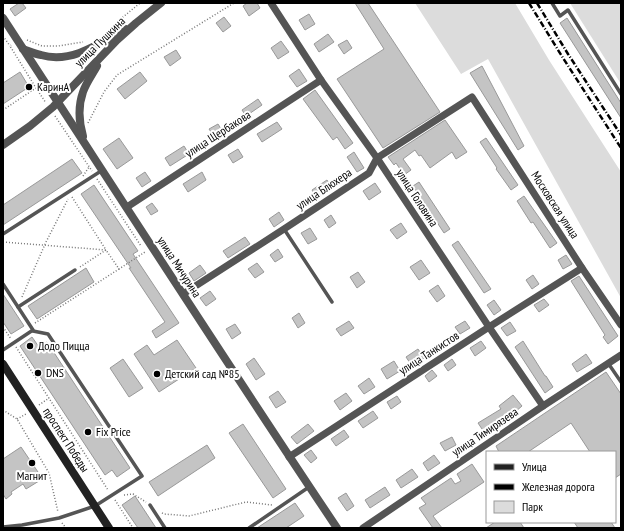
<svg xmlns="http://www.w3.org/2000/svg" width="624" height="531" font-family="'PT Sans Narrow',sans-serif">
<rect width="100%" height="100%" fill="#fff"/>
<g fill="#dcdcdc">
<path d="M415,3H515L549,60L621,172V298L488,59L461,74Z"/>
<path d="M570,3H621V84Z"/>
</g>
<g fill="#c4c4c4" stroke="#999">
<path d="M19,3H22L26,8L15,16L10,9Z"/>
<path d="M247,3H257L260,8L249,16L243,6Z"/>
<path d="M355,3H368L440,112L383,148L337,79L384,49Z"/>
<path d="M309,14L315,24L305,30L299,20Z"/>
<path d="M224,17L231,26L223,32L216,23Z"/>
<path d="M567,18L621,103V118L560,23Z"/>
<path d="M328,34L334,42L319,52L314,44Z"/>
<path d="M347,40L352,48L344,54L338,45Z"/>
<path d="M281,41L289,52L278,59L271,48Z"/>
<path d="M176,50L181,58L170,66L164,57Z"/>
<path d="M482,66L524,146L518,150L470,73Z"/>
<path d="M299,69L307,81L297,87L289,76Z"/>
<path d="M20,72L29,87L3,104V83Z"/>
<path d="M140,72L147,81L125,99L117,89Z"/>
<path d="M315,90L353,143L345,149L337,137L333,140L303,99Z"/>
<path d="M258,99L262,105L246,116L242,110Z"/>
<path d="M445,120L467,152L456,159L452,152L430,168L421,155L419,156L415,150L403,159L411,170L404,175L396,163L394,165L388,157Z"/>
<path d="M277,122L282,129L262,142L257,134Z"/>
<path d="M218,124L223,132L215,138L209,129Z"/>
<path d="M119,138L133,158L117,169L103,149Z"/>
<path d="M486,138L518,185L511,190L496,169L497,168L480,142Z"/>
<path d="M184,146L189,154L170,166L165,158Z"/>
<path d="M238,149L243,157L233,163L228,155Z"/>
<path d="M354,152L364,168L357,172L347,157Z"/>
<path d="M72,159L82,173L3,225V205Z"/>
<path d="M145,172L151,181L142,187L136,178Z"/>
<path d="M202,172L206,180L188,192L183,184Z"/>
<path d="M327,180L332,188L317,198L312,190Z"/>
<path d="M419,182L450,229L444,233L413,186Z"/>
<path d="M375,183L381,192L369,200L363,191Z"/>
<path d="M94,185L138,251L133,254L179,323L156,338L152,331L165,322L129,268H131L81,194Z"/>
<path d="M524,196L557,243L550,248L533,222L531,223L517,201Z"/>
<path d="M152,203L158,211L151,215L146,207Z"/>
<path d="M279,212L284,220L274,227L269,219Z"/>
<path d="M331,215L336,223L329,228L324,220Z"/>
<path d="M401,223L407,232L397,239L390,230Z"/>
<path d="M310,228L317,239L308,244L301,233Z"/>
<path d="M245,237L250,244L228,258L223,251Z"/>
<path d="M458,241L491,289L484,293L452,245Z"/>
<path d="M278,249L283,257L275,262L270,255Z"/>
<path d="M566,255L572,264L563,269L558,260Z"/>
<path d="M421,260L430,273L419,280L410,267Z"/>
<path d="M257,263L264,272L255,278L248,269Z"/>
<path d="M200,265L206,273L194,281L189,273Z"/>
<path d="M86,268L94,282L37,319L28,306Z"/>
<path d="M358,272L365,282L357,288L350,277Z"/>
<path d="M533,275L539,284L532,289L526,280Z"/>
<path d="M579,276L618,336L608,344L603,337L605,335L571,281Z"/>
<path d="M438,285L445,296L437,302L429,291Z"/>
<path d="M210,291L216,299L206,306L200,298Z"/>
<path d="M3,294L24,326L11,334L3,322Z"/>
<path d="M544,299L549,305L539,312L534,305Z"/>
<path d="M494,300L501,310L494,315L487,305Z"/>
<path d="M299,313L305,323L298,328L292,318Z"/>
<path d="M349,321L354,328L341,336L336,329Z"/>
<path d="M465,321L470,328L460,334L455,327Z"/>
<path d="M510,322L516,331L507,336L501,328Z"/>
<path d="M235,324L241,333L232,339L226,329Z"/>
<path d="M32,337L39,347L47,342L130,468L117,477L112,470L105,475L20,346Z"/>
<path d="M177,340L196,368L159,392L134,354L147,345L154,355Z"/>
<path d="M481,341L486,348L475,356L470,348Z"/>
<path d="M523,341L545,376H546L553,387L545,393L515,347Z"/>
<path d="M418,349L424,358L412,366L406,357Z"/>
<path d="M586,354L592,363L577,372L572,364Z"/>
<path d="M254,358L265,374L256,380L246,364Z"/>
<path d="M123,359L143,388L129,397L110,368Z"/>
<path d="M452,359L456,365L448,371L444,365Z"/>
<path d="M394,361L400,371L387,379L381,369Z"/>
<path d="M432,370L437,376L429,382L425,376Z"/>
<path d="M606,372L621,394V474L615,478V452H590L571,423L528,452H499L496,446Z"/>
<path d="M369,378L375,387L364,394L358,386Z"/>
<path d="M278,391L286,402L276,408L269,397Z"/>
<path d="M346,393L352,401L340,410L334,401Z"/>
<path d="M513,395L522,406L508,418L484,432L478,423L501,409L499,406Z"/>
<path d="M397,396L401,402L391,409L387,402Z"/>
<path d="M373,411L378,418L363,428L358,421Z"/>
<path d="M243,424L286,489L273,498L229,433Z"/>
<path d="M308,424L314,431L297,444L291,437Z"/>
<path d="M344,430L349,437L336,446L331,439Z"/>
<path d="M452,437L456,445L445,451L440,443Z"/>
<path d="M207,445L215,458L158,496L149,482Z"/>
<path d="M21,447L38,472L34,474L39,481L26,489L23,484L11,492L12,494L6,499L3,494V459Z"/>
<path d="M311,450L317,458L311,463L304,455Z"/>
<path d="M434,455L440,463L428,471L423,463Z"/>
<path d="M472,464L484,482L433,516L442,528H433L419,508L426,504L421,498L451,478L455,484L461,481L457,474Z"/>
<path d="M412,469L418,477L401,488L396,480Z"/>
<path d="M385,487L390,495L370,508L365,500Z"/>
<path d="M346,493L354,506L347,511L338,498Z"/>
<path d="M135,496L156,528H138L122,505Z"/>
<path d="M295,503L304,516L286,528H257Z"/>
<path d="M495,522H520L524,528H486Z"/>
<path d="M574,522H611L615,528H578Z"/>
</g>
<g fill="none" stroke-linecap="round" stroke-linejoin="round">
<g stroke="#777" stroke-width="1.5" stroke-dasharray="1 2" stroke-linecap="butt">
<path d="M111,27L140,3"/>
<path d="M3,36L10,46"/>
<path d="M27,40L42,46H58L83,42"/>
<path d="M36,88L46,103"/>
<path d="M3,110L36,88L10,46L11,45"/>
<path d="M55,116L92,171"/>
<path d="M88,123L104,92L117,75L234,3"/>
<path d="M83,176L89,167"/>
<path d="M97,179L141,246"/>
<path d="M72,197L106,250L80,267"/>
<path d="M3,242L106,250L119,269L145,252"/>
<path d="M22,297L46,242L68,199"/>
<path d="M35,323L119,269"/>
<path d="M3,327L11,339"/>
<path d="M16,347L108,490"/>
<path d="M39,405L49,398"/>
<path d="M3,410L17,419L49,473L58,512"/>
<path d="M17,419L26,414"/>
<path d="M124,495L133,494L146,502"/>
<path d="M115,500L133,528"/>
<path d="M162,513L164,514L189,516L246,502L272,505"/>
<path d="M62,523L66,528"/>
</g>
<g stroke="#555" stroke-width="3.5">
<path d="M552,3L560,16L568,10L621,94"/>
<path d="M284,229L332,302"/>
<path d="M3,234L101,171"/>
<path d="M3,284L33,330L3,350"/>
<path d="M18,307L75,270"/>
<path d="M608,363L621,382"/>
<path d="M150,505L165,528"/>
<path d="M3,527L22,525L59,518L95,506L142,476L48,334L33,331"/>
<path d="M249,528L309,487"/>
</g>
<g stroke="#555" stroke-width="7">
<path d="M271,3L321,80L377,158L489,327L543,406"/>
<path d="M127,207L321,80"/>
<path d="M183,294L284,229L369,173L377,158L472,97L582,268L621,325"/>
<path d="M289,457L489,327L582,268"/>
<path d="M363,528L543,406L621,355"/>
</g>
<g stroke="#555" stroke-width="8">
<path d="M3,18C114,188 224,359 337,528"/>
<path d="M23,49C29,51 35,54 41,55C72,64 100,43 125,29"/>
<path d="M83,136C79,122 78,106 83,92C86,83 92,75 97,66"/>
<path d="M3,145L30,126L53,107L117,40L136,23L161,3"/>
</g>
<path stroke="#222" stroke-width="8" d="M3,364L109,528"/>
<g stroke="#000" stroke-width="2.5" stroke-dasharray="6 2 1 2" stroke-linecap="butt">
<path d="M529,3L563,58L621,148"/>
<path d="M537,3L568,54L621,135"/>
</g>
</g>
<g fill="#000" stroke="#fff" stroke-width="1.5">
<circle cx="29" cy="87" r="4"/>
<circle cx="30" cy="346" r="4"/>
<circle cx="38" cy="373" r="4"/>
<circle cx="157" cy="374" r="4"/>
<circle cx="88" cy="432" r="4"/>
<circle cx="32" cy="463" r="4"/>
</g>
<g text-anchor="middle" stroke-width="4" stroke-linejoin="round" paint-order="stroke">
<g font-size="12" fill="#000" stroke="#fff">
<text transform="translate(100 42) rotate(-45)" y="4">улица Пушкина</text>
<text transform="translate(218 134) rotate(-33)" y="4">улица Щербакова</text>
<text transform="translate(324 189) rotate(-34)" y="4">улица Блюхера</text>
<text transform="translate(417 198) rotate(57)" y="4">улица Головина</text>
<text transform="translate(555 205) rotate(57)" y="4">Московская улица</text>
<text transform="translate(179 267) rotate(57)" y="4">улица Мичурина</text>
<text transform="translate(429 353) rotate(-33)" y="4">улица Танкистов</text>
<text transform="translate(485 432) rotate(-34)" y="4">улица Тимирязева</text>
<text transform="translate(66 440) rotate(57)" y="4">проспект Победы</text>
</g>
<g font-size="12" fill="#000" stroke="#fff" text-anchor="start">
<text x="37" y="91">КаринА</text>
<text x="38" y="350">Додо Пицца</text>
<text x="46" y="377">DNS</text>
<text x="165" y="378">Детский сад №85</text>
<text x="96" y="436">Fix Price</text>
<text x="32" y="480" text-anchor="middle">Магнит</text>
</g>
</g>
<rect width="624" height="531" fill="none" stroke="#000000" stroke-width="8"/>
<rect x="486" y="451" width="130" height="72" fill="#ffffff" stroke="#999999"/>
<rect x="494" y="464" width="20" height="6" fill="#222222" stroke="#999999"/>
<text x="522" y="471" font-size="12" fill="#000000">Улица</text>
<rect x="494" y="484" width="20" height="6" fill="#000000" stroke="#999999"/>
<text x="522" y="491" font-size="12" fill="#000000">Железная дорога</text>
<rect x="494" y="501" width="20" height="12" fill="#dcdcdc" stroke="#999999"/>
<text x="522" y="511" font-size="12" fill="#000000">Парк</text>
</svg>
